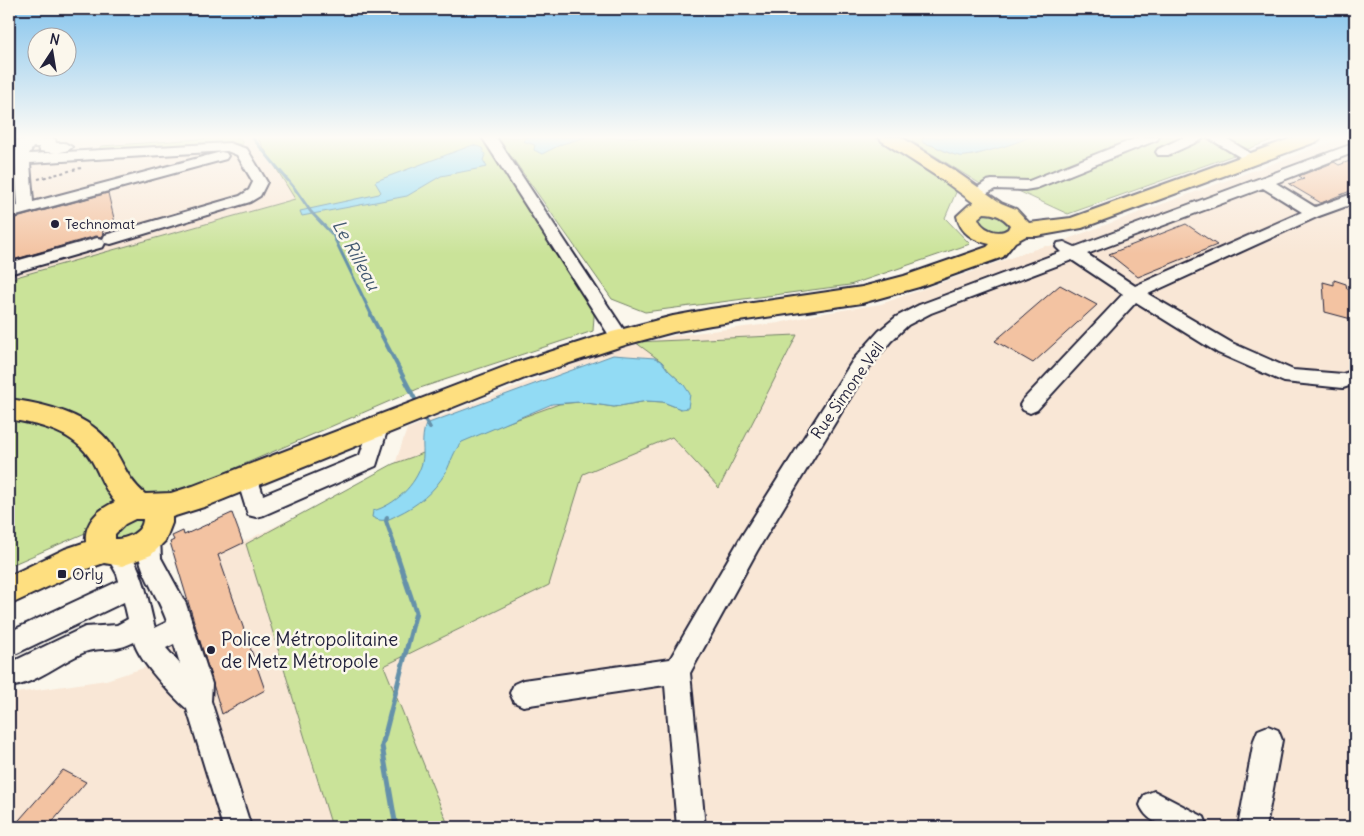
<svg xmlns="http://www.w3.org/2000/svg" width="1364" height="836" font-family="Delius,sans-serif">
<rect width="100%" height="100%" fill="#fbf7ec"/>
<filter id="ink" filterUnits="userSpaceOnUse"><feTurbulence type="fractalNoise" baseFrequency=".02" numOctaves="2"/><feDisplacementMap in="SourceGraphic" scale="10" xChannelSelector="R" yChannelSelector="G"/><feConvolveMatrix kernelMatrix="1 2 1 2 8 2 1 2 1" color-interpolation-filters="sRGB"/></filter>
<g filter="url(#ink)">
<g fill="#f9e7d6">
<path d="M9,137H257L295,199L9,279Z"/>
<path d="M1345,137H1355V827H9V694L106,680L153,665L178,640L197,630L170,542L173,540L172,536L183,531L185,535L232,513L243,542L393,470L407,429L606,352L677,335L779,323L818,314L881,304L1044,246H1054L1070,238Z"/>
</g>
<g fill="#cae399" stroke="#76826a">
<path d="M227,137H239L243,144L38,156L35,153L40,151L37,154L98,150L101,146Z"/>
<path d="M257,137H874L957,190L945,218L970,244L850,285L645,312L612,299L511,156L497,160L595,302L593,331L420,388L9,566V279L295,199Z"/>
<path d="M905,137H925L923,138V143C937,145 948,156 963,156C983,157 1013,138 1032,137C1115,134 1198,137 1280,137L1248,149L1222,138L1215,144L1234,155L1068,214L1016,190L982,185Z"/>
<path d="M992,212L1011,221L1010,231L994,233L978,226L977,216Z"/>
<path d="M797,335L719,488L672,437L583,474L549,585L384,666L449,827H332L246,544L393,464L559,404L580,402L614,407L647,401L663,402L681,409L684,385L668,370L662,362L635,342Z"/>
<path d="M139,518L142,519L143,526L130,538L117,539L114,534L121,523Z"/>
</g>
<g fill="#92dbf4" stroke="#6591aa">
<path d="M528,137H586L562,144L542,154L534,150L535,145L523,141Z"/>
<path d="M925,137H1029C1021,142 969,158 960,156C947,154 937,145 923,143L922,140Z"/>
<path d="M473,145L482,148L485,155L483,160L487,167L441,176L407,196L302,216L300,211L379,194L381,192L375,182L376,181Z"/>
<path d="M613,355L655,358L662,362L668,370L684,385L690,394L688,408L681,409L663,402L647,401L614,407L580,402L552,404L462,442C454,450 451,462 446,472C433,493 418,505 397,515C388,520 382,523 372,517L373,511C395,505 416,485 422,463C425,451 420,440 426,424Z"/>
</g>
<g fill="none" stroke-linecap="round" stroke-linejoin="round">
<path stroke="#6591aa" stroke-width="3" d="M252,137L295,189L311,212L333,235L372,316"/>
<g stroke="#6591aa" stroke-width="4">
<path d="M371,315L415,399"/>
<path d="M425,419L430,428"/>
<path d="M387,517L386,521L394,544"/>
</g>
<path stroke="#6591aa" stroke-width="5" d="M393,543L416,612L382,746L396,827"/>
</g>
<g fill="#f3c3a2" stroke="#22223b">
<path d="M1355,159V189L1321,203L1289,184L1304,179L1299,176L1330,164L1334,162L1339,165Z"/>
<path d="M108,193L116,227L103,230L102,237L96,236L9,261V220Z"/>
<path d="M1186,224L1217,245L1138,277L1109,254Z"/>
<path d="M1334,280L1346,284L1347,289L1355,291V320L1325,312L1323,282L1334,285Z"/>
<path d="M1060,285L1097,305L1033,363L995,341Z"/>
<path d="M232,513L243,543L218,555L265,690L222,714L170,542L174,540L172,536L183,531L184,535Z"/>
<path d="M63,770L86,782L48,827H13Z"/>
</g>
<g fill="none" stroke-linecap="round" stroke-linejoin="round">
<g stroke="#22223b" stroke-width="4">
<g id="minor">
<path d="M482,137H496L626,333L629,338L626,343L620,344L614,343Z"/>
<path d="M1139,137H1159L1157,140L1037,188L1025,190L995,189L976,199L971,197L968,194L987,181L992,180L1029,181Z"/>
<path d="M1184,137H1203L1201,140L1168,155H1158L1156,152L1158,149Z"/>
<path d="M1207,137H1224L1260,159L1258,162H1248Z"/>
<path d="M50,138L55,139L56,143H65L72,147C66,154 49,153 40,151L39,147H33L29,154L229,143L247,149L267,182L260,196L250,202L111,244L105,243L103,239L105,235L240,196L249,190L253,182L237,155L227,151L30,163L33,202L221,152L226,153L228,156L226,159L9,218V208L18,206L15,159V152L17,149H9V141Z"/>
<path d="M1355,143V152L1276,183L1315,207L1355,193V203L1319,216L1148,294L1232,343L1293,370L1343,374L1355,370V384L1343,388L1284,382L1218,353L1136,302L1037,410L1030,413L1023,410L1020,405L1023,400L1123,294L1072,260L931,313L908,325L891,341L867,370L757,551L690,673L705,827H677L665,685L523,706L514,702L510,693L514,684L523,680L670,659L741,537L853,360L879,331L896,317L919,305L1061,252L1056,247L1058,243L1064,242L1075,247ZM1263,188L1302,212L1135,286L1087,254Z"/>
<path d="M97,238L103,239L105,243L103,247L9,274V263Z"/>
<path d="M379,417L386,419L389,425L376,466L264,515L256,517L248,515L236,476L239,470L247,467L255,470L263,495L360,455L372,419Z"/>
<path d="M149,528L157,531L160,538L161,558L186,604L212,684L211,701L251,827H223L187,709C172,696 139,661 134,642C114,653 101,646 85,652C60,662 36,684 9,687V661L16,660L85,627L117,625L128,619L124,602L9,657V632L119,581L117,574L105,553L108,546L116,543C142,553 148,603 155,628L167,622C159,595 128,559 141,531ZM174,644L180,664L166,648Z"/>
<path d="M1268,726L1278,730L1282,740L1266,827H1238L1254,740L1258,730Z"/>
<path d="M1154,791L1204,817L1208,827C1184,827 1151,832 1140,805L1144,795Z"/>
</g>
</g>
<g stroke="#22223b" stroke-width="4">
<path id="major" d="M879,137H901L955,171L1001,203L1016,209L1029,223L1071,218L1295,137H1321L1318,141L1082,228L1037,236H1026L1015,242L1003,257L919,287L862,303L711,325L673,332L625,345L530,376L207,506L172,517V523L165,541L151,555L122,566L104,563L84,570L9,605V576L65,549L86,542C84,523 98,509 115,502C104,489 100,475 92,461C74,431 40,425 9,419V399C46,404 90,414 112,446C125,466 126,477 145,494L171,493L193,486L512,364L612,332L673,316L711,309L862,287L904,276L987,247L990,244C973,240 961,234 957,216L969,205L974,203L941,179L882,141ZM984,213C995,213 1003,217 1010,225L1008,229C998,236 981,229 978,218ZM135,519H143C143,532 127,539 115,539V534L125,524Z"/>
</g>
<path stroke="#22223b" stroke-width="2" stroke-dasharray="3 3" stroke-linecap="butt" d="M38,179L81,168"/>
<use href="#minor" fill="#fbf7ec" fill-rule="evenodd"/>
<use href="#major" fill="#fedf80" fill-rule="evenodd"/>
</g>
</g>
<linearGradient id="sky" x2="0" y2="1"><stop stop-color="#85c4ed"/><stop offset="0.54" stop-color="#fdfbf6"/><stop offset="1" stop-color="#fdfbf6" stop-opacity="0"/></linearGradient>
<rect width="1364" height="254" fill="url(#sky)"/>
<g fill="#22223b" stroke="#fbf7ec" stroke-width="2">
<circle cx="55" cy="224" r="5"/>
<rect x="57" y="569" width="10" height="10" rx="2.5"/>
<circle cx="211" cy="650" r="5"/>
</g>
<g text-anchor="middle" stroke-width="5" stroke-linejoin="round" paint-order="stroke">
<g font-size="14" fill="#22223b" stroke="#fbf7ec" text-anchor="start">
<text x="65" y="229">Technomat</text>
</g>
<g font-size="16" fill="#22223b" stroke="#fbf7ec">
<text transform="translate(847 390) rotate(-55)" y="6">Rue Simone Veil</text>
</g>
<g font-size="16" fill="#22223b" stroke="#fbf7ec" text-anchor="start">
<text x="72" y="580">Orly</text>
</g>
<g font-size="18" font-style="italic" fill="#445a72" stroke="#fbf7ec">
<text transform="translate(356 255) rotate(61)" y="6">Le Rilleau</text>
</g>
<g font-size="19" fill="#22223b" stroke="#fbf7ec" text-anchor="start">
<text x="221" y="646">Police Métropolitaine<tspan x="221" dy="22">de Metz Métropole</tspan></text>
</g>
</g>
<rect width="1364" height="836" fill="none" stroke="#fbf7ec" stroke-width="30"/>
<rect x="15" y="15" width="1334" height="806" fill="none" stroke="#22223b" stroke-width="2" filter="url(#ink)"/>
<g transform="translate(52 52) rotate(12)"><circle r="24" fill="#fbf7ec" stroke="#a4a2a5"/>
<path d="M0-4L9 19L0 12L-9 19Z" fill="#22223b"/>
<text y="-8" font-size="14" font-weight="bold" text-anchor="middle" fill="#22223b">N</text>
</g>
</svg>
